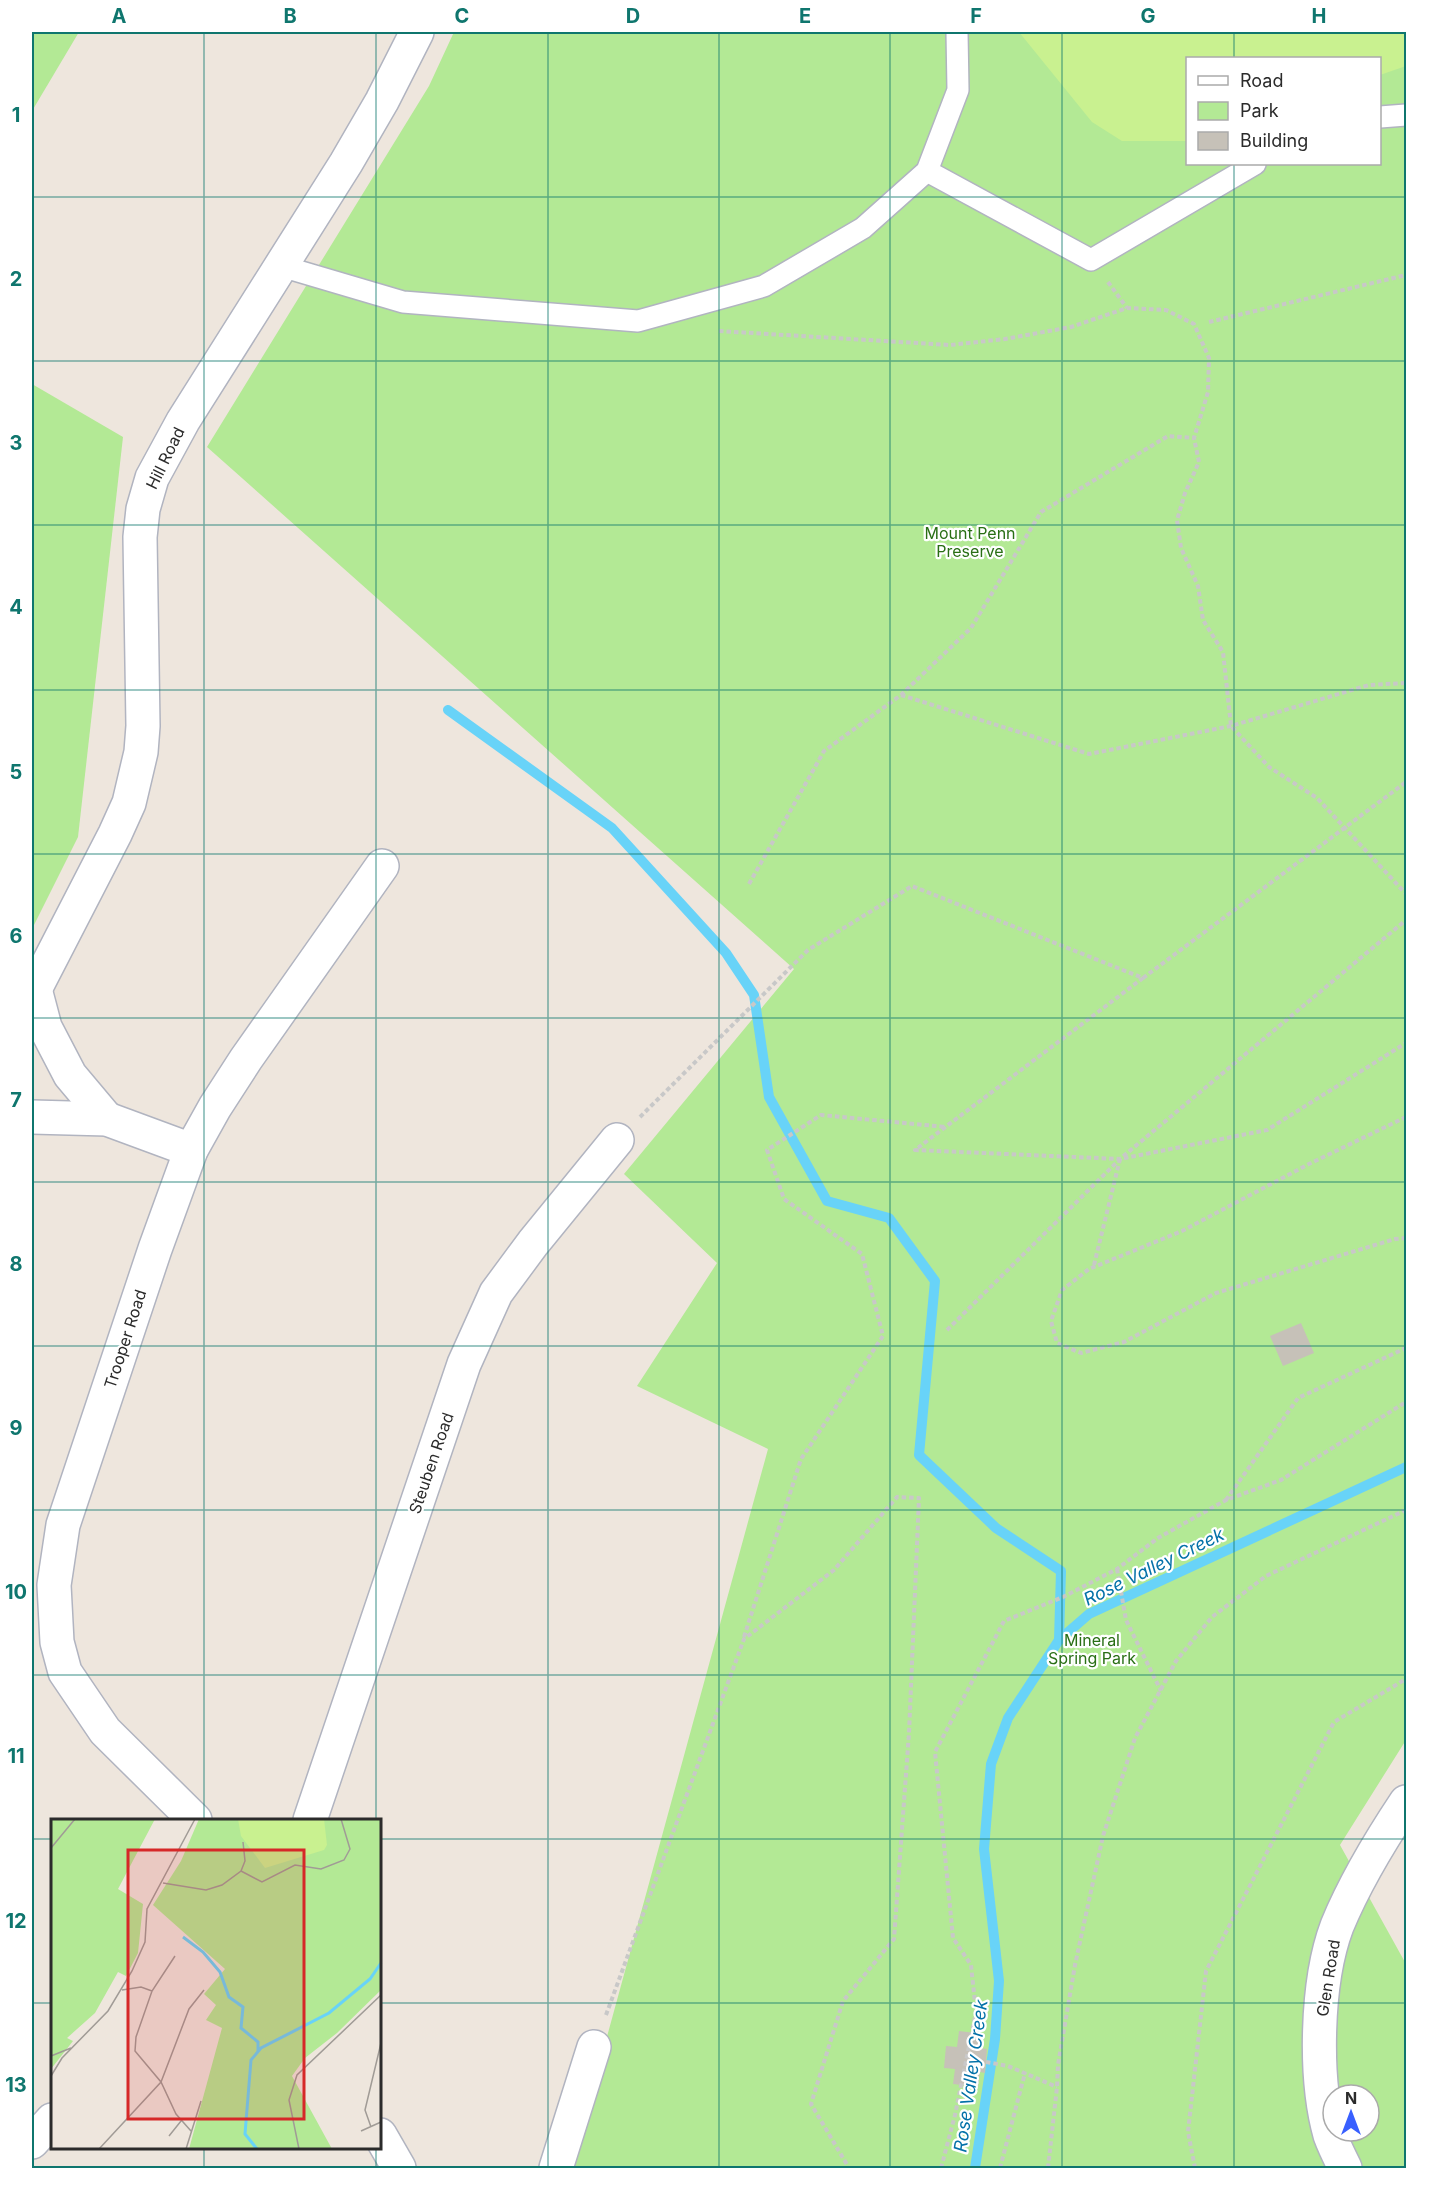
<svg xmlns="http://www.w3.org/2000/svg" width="1438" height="2200" font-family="Inter,sans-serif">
<rect width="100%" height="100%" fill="#eee6dd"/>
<g fill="#b3e995" fill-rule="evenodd">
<path d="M32,32H79L32,111Z"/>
<path d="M454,32H1406V1740L1340,1845L1406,1964V2168H571L768,1449L637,1386L717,1263L624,1174L794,969L207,447L429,86ZM1188,58H1380V164H1188ZM1333,2095H1369V2131H1333Z"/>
<path d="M32,384L123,437L78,837L32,929Z"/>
</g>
<path fill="#c9f190" d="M1019,32H1406V66L1380,75V58H1188L1187,141H1122L1092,122Z"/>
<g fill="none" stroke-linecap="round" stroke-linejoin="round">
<g stroke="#68d3f8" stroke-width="10">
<path d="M448,710L612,828L726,953L754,995L769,1097L827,1201L889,1218L935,1281L919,1455L996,1528L1061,1571L1059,1640"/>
<path d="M975,2168L995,2039L999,1981L984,1849L991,1764L1008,1718L1059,1640L1089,1614L1406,1467"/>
</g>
</g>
<g fill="#c6c1b8">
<path d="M1301,1323L1314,1353L1283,1366L1270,1336Z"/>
<path d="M959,2031L983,2034L981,2048L987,2049L985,2073L980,2072L978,2087L953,2084L955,2069L944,2068L946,2046L957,2047Z"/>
</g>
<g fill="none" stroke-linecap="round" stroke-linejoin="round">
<g stroke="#b1b4c0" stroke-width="24">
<g id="lane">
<path d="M1380,117L1406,115"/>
<path d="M927,171L1091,260L1255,164"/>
<path d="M281,266L403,302L638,321L764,286L863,228L927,171L958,90L957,32"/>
</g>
</g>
<g stroke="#b1b4c0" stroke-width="36">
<g id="street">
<path d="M35,989L45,1027L70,1075L107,1119"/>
<path d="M32,1117L107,1119L191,1150"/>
<path d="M195,1820L105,1731L65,1672L57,1642L54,1585L63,1525L155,1249L191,1150L215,1107L246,1059L382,866"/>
<path d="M310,1820L464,1364L496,1293L533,1243L617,1140"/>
<path d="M380,2135L399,2168"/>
<path d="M32,2142L52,2120"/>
<path d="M556,2168L594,2047"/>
<path d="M1345,2168C1340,2158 1334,2146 1330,2135C1314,2078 1316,1982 1337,1926C1355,1882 1380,1841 1406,1802"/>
</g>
</g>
<g stroke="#b1b4c0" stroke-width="36">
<path id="secondary" d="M32,995L115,834L129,803L141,752L143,726L140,537L143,509L152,478L183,421L346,163L382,101L417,32"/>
</g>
<g stroke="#c8c8c8" stroke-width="4" stroke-dasharray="4.5 3" stroke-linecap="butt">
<path d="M1108,282L1127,308"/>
<path d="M1209,322L1406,275"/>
<path d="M719,331L950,345L1005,339L1071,327L1127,308L1166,310L1194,324L1209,358L1208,392L1194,438L1199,462L1185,493L1177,520L1181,548L1198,586L1203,620L1223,652L1231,726L1269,767L1317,798L1406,894"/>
<path d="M901,695L1089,754L1231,726L1369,685L1406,683"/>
<path d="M749,884L824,751L901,695L971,628L1041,512L1168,436L1194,438"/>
<path d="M1143,978L1406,782"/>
<path d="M640,1117L808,950L912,886L1143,978L915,1150L1120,1159L1267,1130L1406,1043"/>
<path d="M1406,1117L1309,1164L1182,1231L1089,1269L1062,1290L1051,1321L1057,1343L1081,1353L1124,1342L1216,1293L1395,1239L1406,1238"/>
<path d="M1094,1265L1120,1159"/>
<path d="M947,1330L1120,1159L1406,920"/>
<path d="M1226,1500L1298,1398L1406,1348"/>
<path d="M1117,1569L1126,1620L1161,1691"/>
<path d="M744,1637L801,1459L883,1336L862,1254L784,1199L767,1150L821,1115L946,1127"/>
<path d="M606,2015L744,1639L834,1570L897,1497L919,1498L909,1733L894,1939L843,2001L811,2104L849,2168"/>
<path d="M986,2062L1008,2066L1057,2087"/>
<path d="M941,2168L955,2115L976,2012L971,1965L953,1938L935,1752L1004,1621L1063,1597L1117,1569L1158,1538L1226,1500L1281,1480L1406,1402"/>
<path d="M1000,2168L1025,2073"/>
<path d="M1048,2168L1057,2087L1058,2065L1075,1965L1103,1836L1135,1738L1176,1661L1212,1617L1266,1576L1406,1510"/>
<path d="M1195,2168L1188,2132L1206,1971L1334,1722L1406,1679"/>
</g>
<use href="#lane" stroke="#fff" stroke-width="21"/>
<use href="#street" stroke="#fff" stroke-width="33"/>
<use href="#secondary" stroke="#fff" stroke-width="33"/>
</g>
<path fill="none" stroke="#0f766e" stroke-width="1.5" stroke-opacity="0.55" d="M204,32V1820M376,32V1820M548,32V2168M719,32V2168M890,32V2168M1062,32V2168M1234,32V58M1234,164V2168M32,197H1406M32,361H1406M32,525H1406M32,690H1406M32,854H1406M32,1018H1406M32,1182H1406M32,1346H1406M32,1510H1406M32,1675H1406M32,1839H52M380,1839H1406M32,2003H52M380,2003H1406M204,2148V2168M376,2148V2168"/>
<g text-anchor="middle" stroke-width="4.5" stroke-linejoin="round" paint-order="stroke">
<g font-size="16" fill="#2b2b2b" stroke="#fff">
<text transform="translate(165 458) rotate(-64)" y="6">Hill Road</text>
<text transform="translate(125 1339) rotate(-72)" y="6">Trooper Road</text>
<text transform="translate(431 1463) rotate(-71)" y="6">Steuben Road</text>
<text transform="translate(1328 1978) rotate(-81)" y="6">Glen Road</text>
</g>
<g font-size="16" fill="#296f15" stroke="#fff">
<text x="970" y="539">Mount Penn<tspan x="970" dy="18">Preserve</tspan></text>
<text x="1092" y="1646">Mineral<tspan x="1092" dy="18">Spring Park</tspan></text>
</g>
<g font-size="18" font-style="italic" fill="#0371a8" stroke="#fff">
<text transform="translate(1154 1567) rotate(-26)" y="6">Rose Valley Creek</text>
<text transform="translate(971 2076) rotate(-82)" y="6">Rose Valley Creek</text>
</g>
</g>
<g transform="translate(51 1819)">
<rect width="330" height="330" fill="#eee6dd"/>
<path d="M0,0H104L67,70L92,85L87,134L75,157L67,153L44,194L16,219L22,222L0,250ZM148,0H330V171L286,214L254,239L241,257L281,330H138L171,209L155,201L165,186L153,175L174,150L102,86L130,42Z" fill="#b3e995"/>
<path d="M187,0H273L276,26L273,31L214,49L190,17Z" fill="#c9f190"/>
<path fill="none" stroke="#68d3f8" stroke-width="3" d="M132,118L152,133L169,153L178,178L192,188L190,209L207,223V232M206,330L194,315L200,241L210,229L278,194L319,160L330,144"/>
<path fill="none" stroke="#a09b96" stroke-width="1.5" d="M0,29L24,0M190,52L211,63L244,46L270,50L293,41L299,30L290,0M112,64L155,71L171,66L190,52L194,42L192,23M124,137L101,172L85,218L84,232L110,263L125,295L140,312M71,171L90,168L101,172M0,237L20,229M0,257L11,239L57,192L81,152L94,123L96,90L144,0M320,308L314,291L330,224M310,312L330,303M118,317L130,302M48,330L110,263L138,190L153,171M135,330L150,282M248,330L238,281L246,256L330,176"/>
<path fill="#d62828" fill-opacity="0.15" stroke="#d62828" stroke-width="3" d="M77,31H253V300H77Z"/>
<rect width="330" height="330" fill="none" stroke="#2b2b2b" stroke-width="3"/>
</g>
<rect width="1438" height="2200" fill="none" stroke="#ffffff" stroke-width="66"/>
<rect x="1186" y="57" width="195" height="108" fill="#ffffff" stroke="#aaaaaa" stroke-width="1.5"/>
<rect x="1198" y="76" width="30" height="9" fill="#ffffff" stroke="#aaaaaa" stroke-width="1.5"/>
<text x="1240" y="87" font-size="18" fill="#2b2b2b">Road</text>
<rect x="1198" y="102" width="30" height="18" fill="#b3e995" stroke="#aaaaaa" stroke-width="1.5"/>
<text x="1240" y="117" font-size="18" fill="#2b2b2b">Park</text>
<rect x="1198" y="132" width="30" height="18" fill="#c6c1b8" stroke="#aaaaaa" stroke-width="1.5"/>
<text x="1240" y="147" font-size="18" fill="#2b2b2b">Building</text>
<g transform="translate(1351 2113)"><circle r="28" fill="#ffffff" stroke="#aaaaaa" stroke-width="1.5"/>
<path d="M0-4.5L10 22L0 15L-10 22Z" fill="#3960ff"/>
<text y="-9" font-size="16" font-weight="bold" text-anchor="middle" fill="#2b2b2b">N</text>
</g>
<rect x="33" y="33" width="1372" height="2134" fill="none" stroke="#0f766e" stroke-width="2"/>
<g font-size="20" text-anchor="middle" font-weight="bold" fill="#0f766e">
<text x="119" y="23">A</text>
<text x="290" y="23">B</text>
<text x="462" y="23">C</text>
<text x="633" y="23">D</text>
<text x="805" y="23">E</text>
<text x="976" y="23">F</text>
<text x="1148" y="23">G</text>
<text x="1319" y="23">H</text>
<text x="16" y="122">1</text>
<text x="16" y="286">2</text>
<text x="16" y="450">3</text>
<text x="16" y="614">4</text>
<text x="16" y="779">5</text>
<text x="16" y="943">6</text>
<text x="16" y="1107">7</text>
<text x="16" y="1271">8</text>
<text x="16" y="1435">9</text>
<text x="16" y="1599">10</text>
<text x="16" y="1763">11</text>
<text x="16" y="1928">12</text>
<text x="16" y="2092">13</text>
</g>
</svg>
